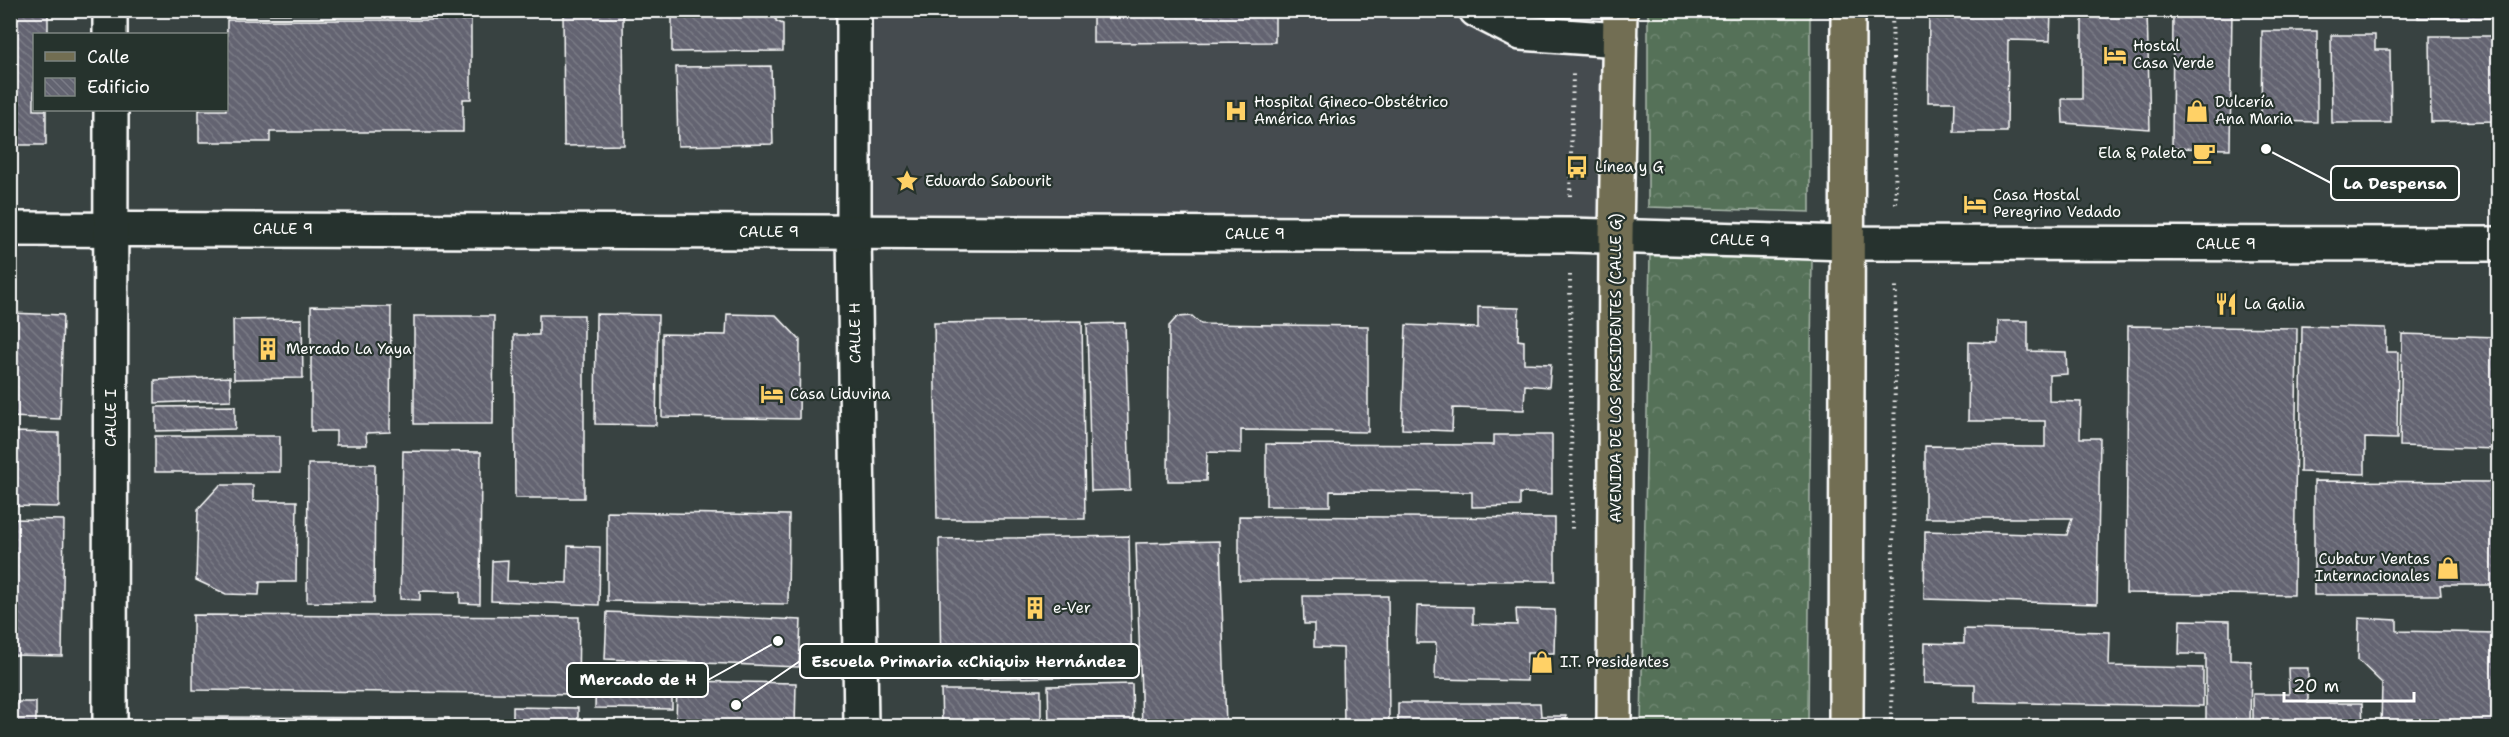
<svg xmlns="http://www.w3.org/2000/svg" width="2509" height="737" font-family="'Shantell Sans',sans-serif">
<defs>
<pattern id="forest-crowns" width="20" height="18" patternUnits="userSpaceOnUse" patternTransform="scale(1.5)"><rect width="20" height="18" fill="#557158"/><path d="M2 6a3 3 0 1 1 6 0M12 15a3 3 0 1 1 6 0" fill="none" stroke="#6e8671"/></pattern>
<pattern id="building-back-hatch" width="6" height="6" patternUnits="userSpaceOnUse" patternTransform="scale(1.5)"><rect width="6" height="6" fill="#636471"/><path d="M-1 5l2 2M0 0l6 6M5-1l2 2" fill="none" stroke="#7a7b86"/></pattern>
</defs>
<rect width="100%" height="100%" fill="#384241"/>
<filter id="ink" filterUnits="userSpaceOnUse"><feTurbulence type="fractalNoise" baseFrequency=".0167" numOctaves="2"/><feDisplacementMap in="SourceGraphic" scale="12" xChannelSelector="R" yChannelSelector="G"/><feConvolveMatrix kernelMatrix="1 2 1 2 8 2 1 2 1" color-interpolation-filters="sRGB"/></filter>
<g filter="url(#ink)">
<path fill="#454c4f" d="M854,11H1620L1616,236L854,232Z"/>
<g fill="url(#forest-crowns)" stroke="#aab8ac" stroke-width="1.5">
<path d="M1648,11H1810V212L1648,207Z"/>
<path d="M1650,254L1812,255L1808,726H1641Z"/>
</g>
<g fill="url(#building-back-hatch)" stroke="#fff" stroke-width="1.5">
<path d="M10,10H48V34H34V110H46V145H10Z"/>
<rect x="185" y="10" width="310" height="4"/>
<path d="M563,10H623L624,145L564,146Z"/>
<path d="M672,10H776V21L783,24V51L672,52Z"/>
<path d="M1093,10H1275V42L1093,43Z"/>
<path d="M2051,10L2050,41L2008,40L2007,132H1954L1955,102H1928L1929,11Z"/>
<path d="M2082,10H2147L2150,129L2063,123L2062,99H2082Z"/>
<path d="M2173,10H2232L2230,149L2172,148Z"/>
<rect x="2418" y="10" width="80" height="8"/>
<path d="M227,20H471V99H463V132H270V142H199V110H226Z"/>
<path d="M2262,31H2317V122L2261,121Z"/>
<path d="M2331,35H2375V50H2390L2391,123H2332Z"/>
<path d="M2430,36H2498V121L2431,122Z"/>
<path d="M771,66L773,144L678,146L676,67Z"/>
<path d="M311,306L391,307L390,432L366,433L367,445H336V431H311Z"/>
<path d="M1478,307L1519,308L1518,340L1524,341V363L1551,364L1549,387L1525,385L1524,410L1453,408L1452,431L1402,429L1406,325L1478,328Z"/>
<path d="M10,313L63,315L60,419L10,417Z"/>
<path d="M596,314L658,315L656,425L595,424Z"/>
<path d="M727,314L776,315L800,340L799,419L662,417V334L726,335Z"/>
<path d="M539,315H584V498H515L514,335H539Z"/>
<path d="M414,316H494L493,424H414Z"/>
<path d="M1192,316L1201,324L1368,326V432L1241,430V453L1207,452L1206,481H1168L1169,326L1177,317Z"/>
<path d="M302,319L303,378L234,379L233,320Z"/>
<path d="M1082,321L1085,519H937L934,323Z"/>
<path d="M1998,321H2028V351L2066,352L2067,374L2049,375V401L2081,402L2080,438H2100L2097,604L1924,599L1925,531L2067,535L2072,518H1925V446L2045,447V421H1968L1969,342L1998,343Z"/>
<path d="M1125,323L1130,490L1091,491L1087,324Z"/>
<path d="M2128,326L2297,328L2294,595L2126,593Z"/>
<path d="M2302,326L2386,328V352H2398L2397,439L2365,438V474L2300,472Z"/>
<path d="M2402,334L2498,337L2497,449L2400,446Z"/>
<path d="M230,377L231,400L155,403V380Z"/>
<path d="M235,406V429L156,431V407Z"/>
<path d="M10,432L59,433V507L10,506Z"/>
<path d="M1494,435H1552V494L1520,493V506L1472,507V492L1330,491V506H1266V444L1494,445Z"/>
<rect x="155" y="436" width="125" height="36"/>
<path d="M403,451L481,452L480,604L460,603V592L420,591V600L400,599Z"/>
<path d="M308,464H375L374,603L307,602Z"/>
<path d="M2314,481L2498,482V585H2440L2441,595H2314Z"/>
<path d="M220,485H253V501H297L296,582H260L259,595L226,594L196,580L198,509Z"/>
<path d="M607,512L789,515L788,604L607,601Z"/>
<path d="M1239,516L1555,518V581L1239,580Z"/>
<path d="M10,519L64,520L62,656L10,655Z"/>
<path d="M1129,536L1132,676L941,679L939,539Z"/>
<path d="M1220,541L1226,726H1142L1136,543Z"/>
<path d="M568,546L600,547L599,605L491,601L492,561L508,560L507,581L567,583Z"/>
<path d="M1303,596H1388L1389,726H1344L1343,648L1314,647V624H1304Z"/>
<path d="M1417,606L1473,607V624L1517,625L1516,609L1555,610L1554,653H1527V681L1435,679L1436,643H1416Z"/>
<path d="M607,612L801,620L799,667L605,659Z"/>
<path d="M193,615L579,617L578,694L193,690Z"/>
<path d="M2359,618L2397,620V631L2498,633V726H2381L2382,683L2358,660Z"/>
<path d="M2180,620L2230,621V660L2251,661L2250,726H2172V724H2206V654H2179Z"/>
<path d="M1964,629L2110,632L2109,666L2203,668V706L1975,702V684L1924,683L1925,643L1964,644Z"/>
<path d="M2288,668H2308V703H2362L2363,726H2253V694H2289Z"/>
<path d="M596,669L672,670V709L595,708Z"/>
<path d="M677,681L796,683L795,726H676Z"/>
<path d="M1132,684L1133,726H1049L1048,686Z"/>
<path d="M941,690H1041V726H942Z"/>
<rect x="10" y="702" width="26" height="24"/>
<path d="M1398,703H1540L1541,716H1566V726H1398Z"/>
<path d="M513,707L578,708V726H513Z"/>
<path d="M193,717L449,718V726H193Z"/>
</g>
<g fill="none" stroke-linecap="round" stroke-linejoin="round">
<g stroke="#fff" stroke-width="38">
<g id="minor">
<path d="M110,10V34"/>
<path d="M854,10V232L861,726"/>
<path d="M1476,10L1521,33L1620,40"/>
<path d="M10,229L1569,235L1848,243L2498,244"/>
<path d="M110,726L111,110"/>
</g>
</g>
<g stroke="#fff" stroke-width="38">
<g id="major">
<path d="M1614,726L1616,236L1620,10"/>
<path d="M1846,726L1848,10"/>
</g>
</g>
<g stroke="#fff" stroke-width="4" stroke-dasharray="1.5 4.5" stroke-linecap="butt">
<path d="M1892,10L1896,204"/>
<path d="M1570,196L1573,74"/>
<path d="M1570,275L1572,529"/>
<path d="M1891,726L1896,283"/>
</g>
<use href="#minor" stroke="#26332d" stroke-width="33"/>
<use href="#major" stroke="#726e52" stroke-width="33"/>
</g>
</g>
<defs>
<g id="hotel-bare" transform="scale(1.8)"><path d="M-6-4.5h1.5V1H6V5H4.5V3h-9V5H-6ZM-4 0a1.8 1.8 0 1 1 3.6 0ZM.5 0V-2.5h3Q6-2.5 6 0Z" fill="#ffd166" stroke="#26332d" stroke-width="2.5" paint-order="stroke"/></g>
<g id="hospital-bare" transform="scale(1.8)"><path d="M-5-5h3v3.5h4V-5h3V5h-3V1.5h-4V5h-3Z" fill="#ffd166" stroke="#26332d" stroke-width="2.5" paint-order="stroke"/></g>
<g id="shop-bare" transform="scale(1.8)"><path d="M-5-2.5h2.3a2.7 3.5 0 0 1 5.4 0H5L5.5 6h-11ZM-1.5-2.5h3a1.5 2.3 0 0 0-3 0Z" fill="#ffd166" stroke="#26332d" stroke-width="2.5" paint-order="stroke"/></g>
<g id="cafe-bare" transform="scale(1.8)"><path d="M-5.5-4.5H6V0H3Q3 3.5 0 3.5H-2.5Q-5.5 3.5-5.5 0ZM3-3.2v2h1.7v-2ZM-6 4.5H4V6H-6Z" fill="#ffd166" stroke="#26332d" stroke-width="2.5" paint-order="stroke"/></g>
<g id="bus-bare" transform="scale(1.8)"><path d="M-5-6H5V4H4V6H2V4H-2V6H-4V4H-5ZM-3.5-4V0h7V-4ZM-3.5 1.2v1.5H-2V1.2ZM2 1.2v1.5H3.5V1.2Z" fill="#ffd166" stroke="#26332d" stroke-width="2.5" paint-order="stroke"/></g>
<g id="sight-bare" transform="scale(1.8)"><path d="M0-6L1.8-2.2L6-1.7L2.9 1.2L3.7 5.4L0 3.3L-3.7 5.4L-2.9 1.2L-6-1.7L-1.8-2.2Z" fill="#ffd166" stroke="#26332d" stroke-width="2.5" paint-order="stroke"/></g>
<g id="restaurant-bare" transform="scale(1.8)"><path d="M-5-6h1v4h1v-4h1v4h1v-4h1v5L-1.5 .5V6h-2V.5L-5-1ZM5-6V6H3V1.5H1.5Q1.5-4 5-6Z" fill="#ffd166" stroke="#26332d" stroke-width="2.5" paint-order="stroke"/></g>
<g id="building-bare" transform="scale(1.8)"><path d="M-4-6H4V6H1V3H-1V6H-4ZM-2.5-4.3h1.7v1.8h-1.7ZM.8-4.3h1.7v1.8H.8ZM-2.5-1h1.7V.8h-1.7ZM.8-1h1.7V.8H.8Z" fill="#ffd166" stroke="#26332d" stroke-width="2.5" paint-order="stroke"/></g>
</defs>
<g fill-rule="evenodd">
<use href="#hotel-bare" x="2115" y="55"/>
<use href="#hospital-bare" x="1236" y="111"/>
<use href="#shop-bare" x="2197" y="111"/>
<use href="#cafe-bare" x="2204" y="153"/>
<use href="#bus-bare" x="1577" y="167"/>
<use href="#sight-bare" x="907" y="181"/>
<use href="#hotel-bare" x="1975" y="204"/>
<use href="#restaurant-bare" x="2226" y="304"/>
<use href="#building-bare" x="268" y="349"/>
<use href="#hotel-bare" x="772" y="394"/>
<use href="#shop-bare" x="2448" y="568"/>
<use href="#building-bare" x="1035" y="608"/>
<use href="#shop-bare" x="1542" y="662"/>
</g>
<g text-anchor="middle" stroke-width="4.5" stroke-linejoin="round" paint-order="stroke">
<g font-size="15" fill="#fff" stroke="#26332d" text-anchor="start">
<text x="2133" y="51">Hostal<tspan x="2133" dy="17">Casa Verde</tspan></text>
<text x="1254" y="107">Hospital Gineco-Obstétrico<tspan x="1254" dy="17">América Arias</tspan></text>
<text x="2215" y="107">Dulcería<tspan x="2215" dy="17">Ana Maria</tspan></text>
<text x="2186" y="158" text-anchor="end">Ela &amp; Paleta</text>
<text x="1595" y="172">Línea y G</text>
<text x="925" y="186">Eduardo Sabourit</text>
<text x="1993" y="200">Casa Hostal<tspan x="1993" dy="17">Peregrino Vedado</tspan></text>
<text x="2244" y="309">La Galia</text>
<text x="286" y="354">Mercado La Yaya</text>
<text x="790" y="399">Casa Liduvina</text>
<text x="2430" y="564" text-anchor="end">Cubatur Ventas<tspan x="2430" dy="17">Internacionales</tspan></text>
<text x="1053" y="613">e-Ver</text>
<text x="1560" y="667">I.T. Presidentes</text>
</g>
<g font-size="15" fill="#fff" stroke="#26332d">
<text x="283" y="234">CALLE 9</text>
<text x="769" y="237">CALLE 9</text>
<text x="1255" y="239">CALLE 9</text>
<text transform="translate(1740 240) rotate(2)" y="5">CALLE 9</text>
<text x="2226" y="249">CALLE 9</text>
<text transform="translate(855 333) rotate(-91)" y="5">CALLE H</text>
<text transform="translate(1616 368) rotate(-90)" y="5">AVENIDA DE LOS PRESIDENTES (CALLE G)</text>
<text transform="translate(111 418) rotate(-90)" y="5">CALLE I</text>
</g>
</g>
<path fill="none" stroke="#fff" stroke-width="2" d="M2266 149L2331 183M736 705L800 661M778 641L708 680"/>
<g fill="#fff" stroke="#26332d" stroke-width="2">
<circle cx="2266" cy="149" r="6"/>
<circle cx="736" cy="705" r="6"/>
<circle cx="778" cy="641" r="6"/>
</g>
<g fill="#26332d" stroke="#fff" stroke-width="2">
<rect x="2331" y="166" width="128" height="34" rx="6"/>
<rect x="800" y="644" width="339" height="34" rx="6"/>
<rect x="567" y="663" width="141" height="34" rx="6"/>
</g>
<g font-size="16" text-anchor="middle" font-weight="bold" fill="#fff">
<text x="2395" y="189">La Despensa</text>
<text x="969" y="667">Escuela Primaria «Chiqui» Hernández</text>
<text x="638" y="685">Mercado de H</text>
</g>
<rect width="2509" height="737" fill="none" stroke="#26332d" stroke-width="36"/>
<rect x="18" y="18" width="2473" height="701" fill="none" stroke="#fff" stroke-width="2" filter="url(#ink)"/>
<rect x="33" y="33" width="195" height="78" fill="#26332d" stroke="#7d8581" stroke-width="1.5"/>
<rect x="45" y="52" width="30" height="9" fill="#726e52" stroke="#7d8581" stroke-width="1.5"/>
<text x="87" y="63" font-size="18" fill="#ffffff">Calle</text>
<rect x="45" y="78" width="30" height="18" fill="url(#building-back-hatch)" stroke="#7d8581" stroke-width="1.5"/>
<text x="87" y="93" font-size="18" fill="#ffffff">Edificio</text>
<path d="M2284 692v9h130v-9" fill="none" stroke="#ffffff" stroke-width="3"/>
<text x="2293" y="692" font-size="18" fill="#ffffff" stroke="#26332d" stroke-width="4.5" paint-order="stroke">20 m</text>
</svg>
